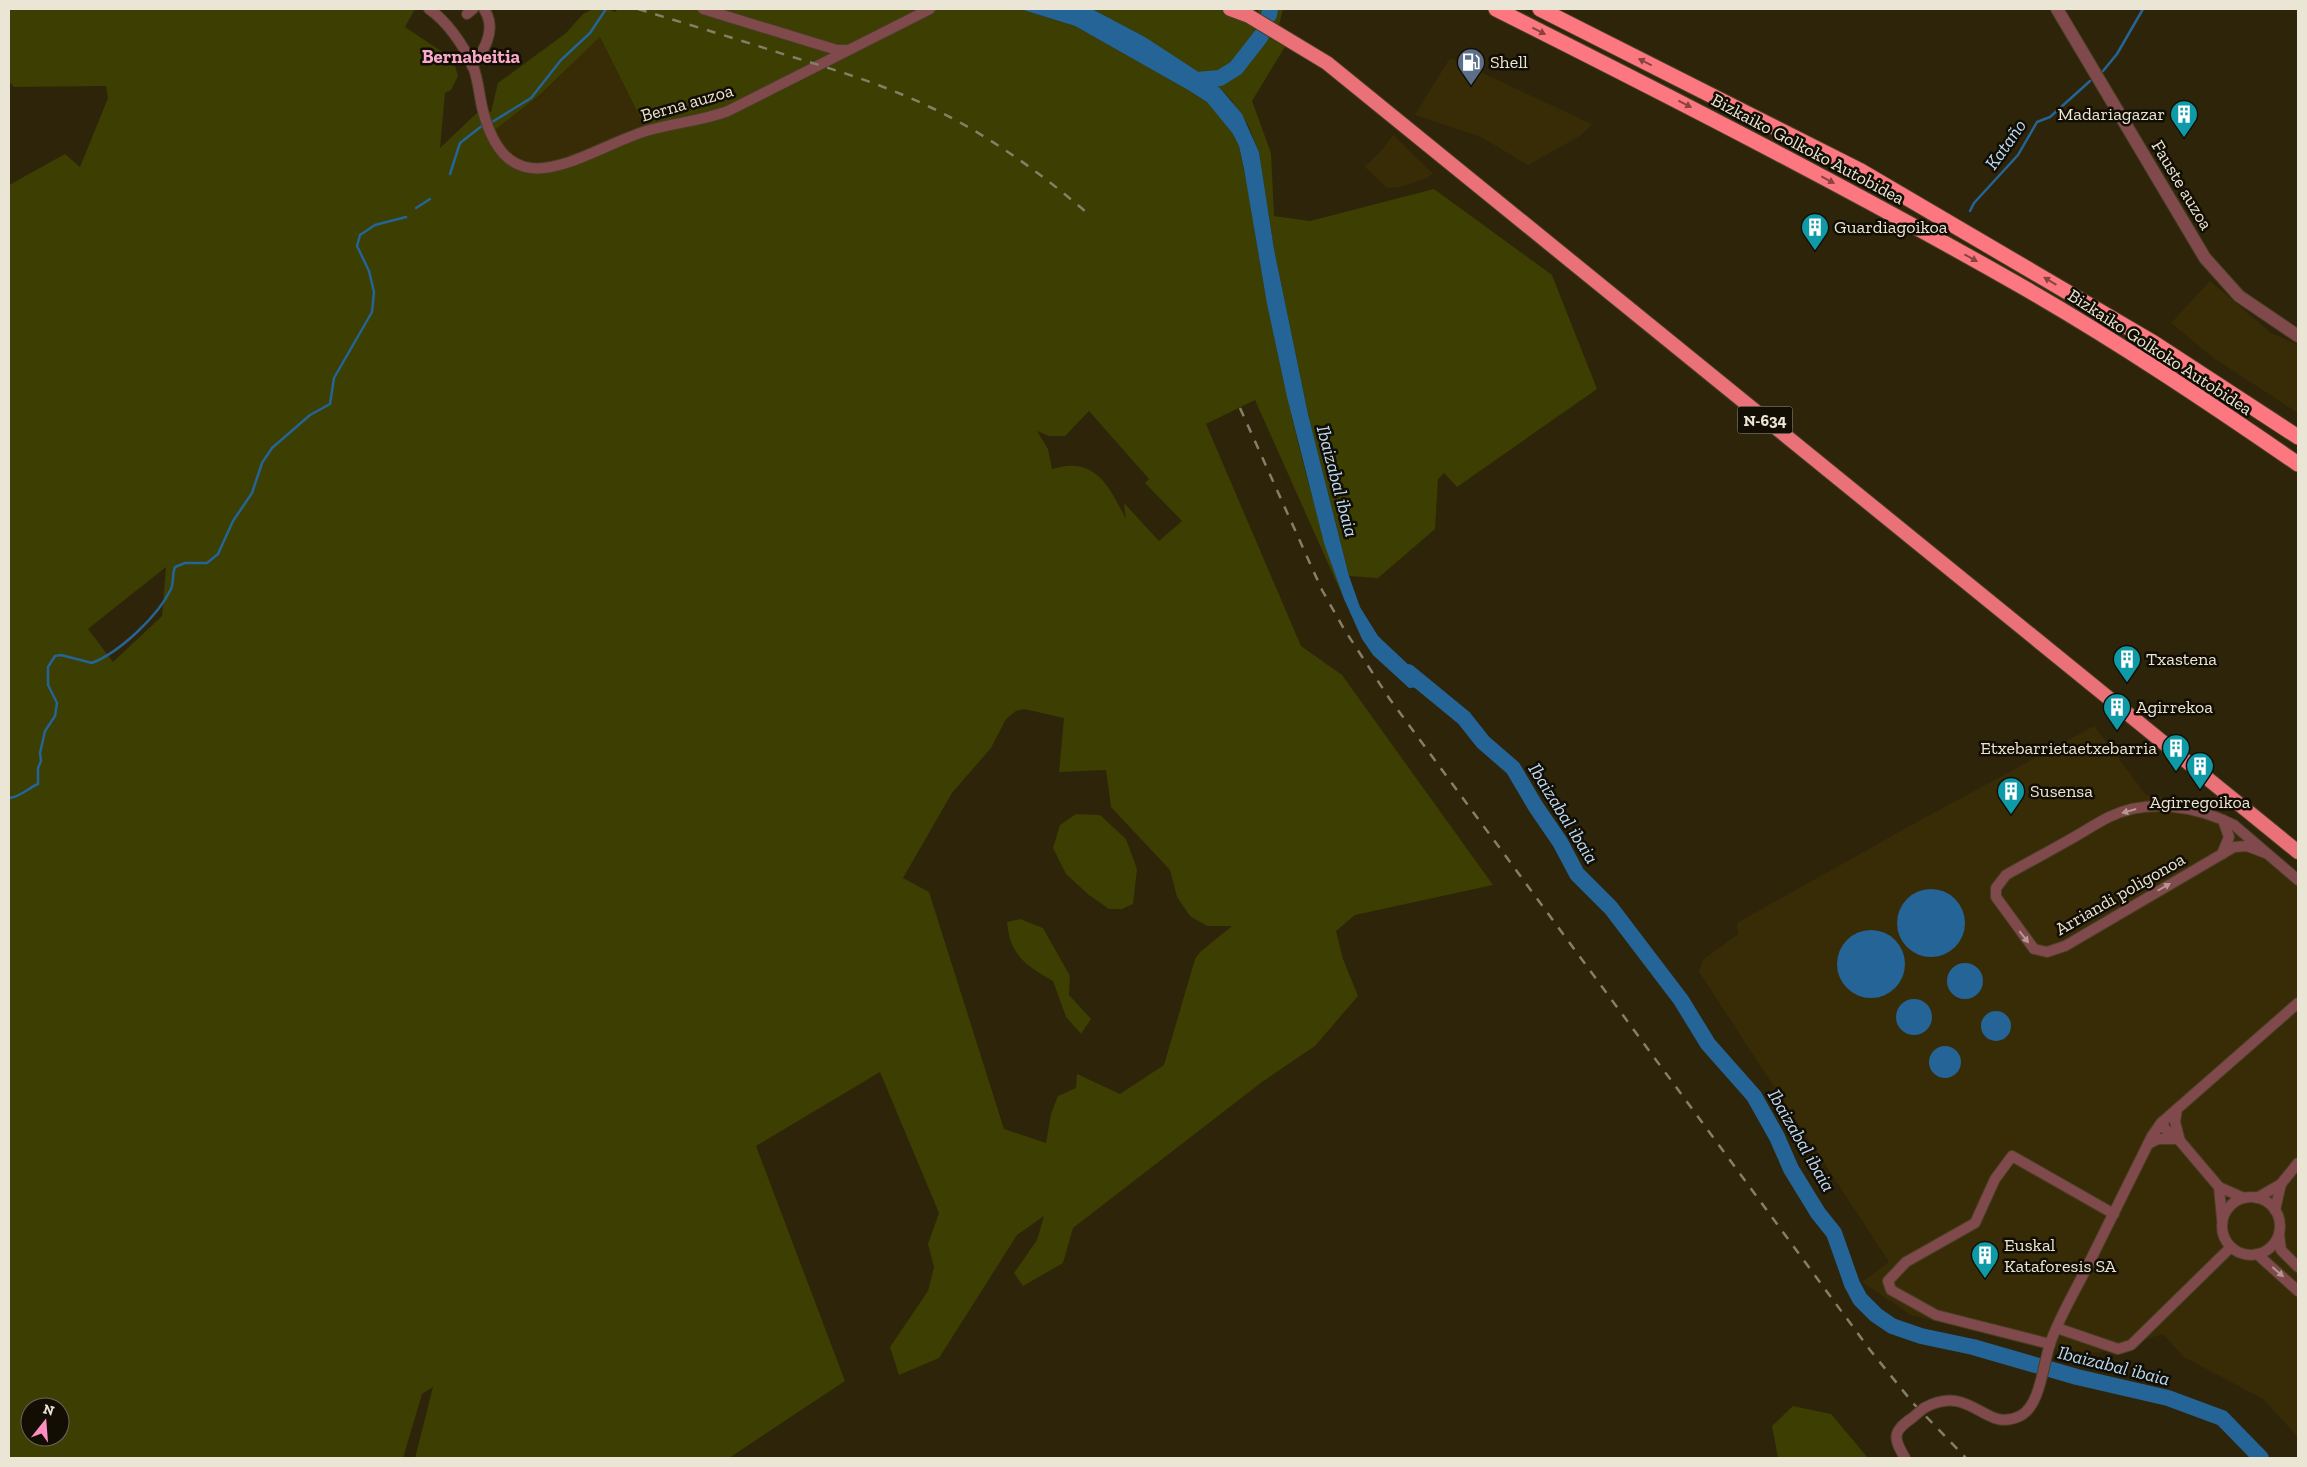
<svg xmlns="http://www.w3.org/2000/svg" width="2307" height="1467" font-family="'Zilla Slab',serif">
<rect width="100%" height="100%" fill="#2e2409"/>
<g fill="#382c07">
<path d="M600,37L647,131L544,169L515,163L491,133L542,94Z"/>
<path d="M1450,58L1592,124L1580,136L1528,165L1481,137L1415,115Z"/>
<path d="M1393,135L1433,174L1424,179L1400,187L1387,188L1365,167L1383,149Z"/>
<path d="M2210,281L2271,333L2298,345V413L2215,359L2171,323Z"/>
<path d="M2094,726L2146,795L2186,801L2226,814L2298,872V1437L2263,1399L2184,1357L2163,1334L2099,1353L2039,1348L1911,1315L1862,1282L1889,1262L1699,972L1703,960L1738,934L1737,923L1915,823Z"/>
</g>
<g fill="#3c3e02" fill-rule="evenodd">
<path d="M9,9H415L405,27L453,59L458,76L451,90L445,93L440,148L482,108L491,112L498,83L566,33L583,14L593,9H607L616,12L617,9H1020L1075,26L1188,90L1207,102L1216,112L1233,134L1239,146C1251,199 1257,253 1268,306C1288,406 1311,504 1344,599L1255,400L1206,424L1301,646L1342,675L1493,885L1355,915L1336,931L1343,959L1358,996L1315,1046L1262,1082L1073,1228L1063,1263L1023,1286L1014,1273L1037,1240L1044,1216L1017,1235L939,1358L899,1375L890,1347L928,1291L934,1267L928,1244L939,1213L880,1072L756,1146L845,1381L729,1458H415L433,1387L422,1394L403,1458H9V185L65,154L80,167L108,98L106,86L14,87L9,82ZM600,37L647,131L544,169L501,152L491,133L541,94ZM1089,411L1149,479L1145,483L1182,521L1159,541L1124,503L1126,519C1113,495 1101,463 1067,466C1062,466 1057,468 1052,469L1048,449L1037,431L1049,436H1065ZM166,567L162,616L113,662L88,629ZM1024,709L1064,718L1059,772L1106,770L1111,807L1170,870L1177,897L1190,916L1207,926H1232L1200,952L1195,959L1164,1065L1120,1094L1077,1074L1076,1088L1058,1096L1051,1114L1046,1143L1004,1129L929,892L903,878L952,793L991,748L1006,719L1016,711ZM30,1407H60V1437H30Z"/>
<path d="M1092,9H1230L1253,19L1259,9H1283L1277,33L1289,40L1252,101L1271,153L1274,216L1310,221L1434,189L1552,275L1597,389L1457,487L1444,473L1438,479L1435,529L1378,578L1349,576L1308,414L1274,249L1259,152L1248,125L1232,101L1220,88L1145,37Z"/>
<path d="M1076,814L1100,815L1126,839L1137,869L1133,904L1122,909H1109L1089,895L1066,874L1053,848L1060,825Z"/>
<path d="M1020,919L1043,928L1070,976L1069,995L1091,1019L1081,1034L1066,1017L1053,981C1025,965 1010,955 1007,922Z"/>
<path d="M1793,1406L1831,1414L1868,1458H1778L1772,1426Z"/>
</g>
<g fill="#246496">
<path d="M1020,9H1092L1145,37L1200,73L1220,88L1242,114L1259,152L1274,249L1308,414L1349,576L1360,607L1378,636L1431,686L1409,688L1373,655L1362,639L1344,599L1324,543L1287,397L1267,304L1244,169L1239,146L1233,134L1207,102L1188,90L1075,26Z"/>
<circle cx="1931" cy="923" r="34"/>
<circle cx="1871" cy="964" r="34"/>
<circle cx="1965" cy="981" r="18"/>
<circle cx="1914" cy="1017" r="18"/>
<circle cx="1996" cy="1026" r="15"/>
<circle cx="1945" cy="1062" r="16"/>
</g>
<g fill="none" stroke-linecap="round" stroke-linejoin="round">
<g stroke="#246496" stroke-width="2.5">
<path d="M2103,71L2117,54L2143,9"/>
<path d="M492,122L531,98L561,60L590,33L606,9"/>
<path d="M450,174L460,143L483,125"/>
<path d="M416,208L430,199"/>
<path d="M1970,211L1974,203L2018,155L2037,122L2050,117L2090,81"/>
<path d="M9,798C21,797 28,788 38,784V768L41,761L40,753L45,731L55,716L57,703L48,685V667L55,656L61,655L92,663C120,652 158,616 171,589C174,582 172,574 175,567L185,563H207L218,554L233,521L252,493L262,463L272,448L310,415L330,404L334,378L372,312L374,292L369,271L357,246L360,235L375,225L406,217"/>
</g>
<g stroke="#246496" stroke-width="16">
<path d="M1269,15L1270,9"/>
<path d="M1196,80L1220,78L1236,68L1261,36"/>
<path d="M1408,672L1464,718L1483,742L1513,768L1536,807L1560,842L1577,874L1611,908L1681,1000L1708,1044L1754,1096L1777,1137L1791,1169L1818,1213L1834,1233L1852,1284L1860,1299L1876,1315L1892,1326L1921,1336L1973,1347L2077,1377L2168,1398L2222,1418L2261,1458"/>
</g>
<g stroke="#483f26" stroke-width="12">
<g id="minor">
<path d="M429,9C447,21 464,46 473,66C478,79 479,93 482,107C508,215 580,152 646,131C673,123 701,121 728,111L930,9"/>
<path d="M703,9L837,50H846"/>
<path d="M467,14L473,9"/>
<path d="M472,66C485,50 497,28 484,9"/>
<path d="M2222,854L2229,837L2223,820"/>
<path d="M2268,854L2247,846L2234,847L2065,946L2047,952L2034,949L1996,897V888L2006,875C2027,863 2048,852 2069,840C2082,833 2095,824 2109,817C2149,798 2196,806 2234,825L2298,880"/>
<path d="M2177,1109L2175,1122L2180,1141"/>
<path d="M2162,1122L2165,1129L2180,1141L2219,1187L2244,1198"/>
<path d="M2148,1144L2158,1139H2176"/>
<path d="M2219,1187L2222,1219"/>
<circle cx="2251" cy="1226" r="29"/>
<path d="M2257,1198L2281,1184L2298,1163"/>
<path d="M2275,1210L2281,1184"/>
<path d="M2279,1234L2281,1250L2298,1267"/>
<path d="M2257,1254L2298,1291"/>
<path d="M2057,1328L2118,1349L2131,1345L2231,1247"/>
<path d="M2050,1344L1936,1315L1891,1290L1888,1281L1906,1262L1975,1223L1995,1179L2012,1156L2114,1214"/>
<path d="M1924,1408C1972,1382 1984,1434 2020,1416C2041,1406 2043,1362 2051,1341C2060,1316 2074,1293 2086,1269C2108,1225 2130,1181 2152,1136L2161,1123L2298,1003"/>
<path d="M1905,1458C1894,1439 1891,1432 1912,1418"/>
</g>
</g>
<g stroke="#483f26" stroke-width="14">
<path id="tertiary" d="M2057,9L2205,258L2239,296L2298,336"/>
</g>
<g stroke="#483f26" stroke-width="16">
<path id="trunk" d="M1230,9L1249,16L1327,63L2298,852"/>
</g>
<g stroke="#483f26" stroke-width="17">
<g id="motorway">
<path d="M1496,9C1673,98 1849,188 2021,286C2117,341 2208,402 2298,464"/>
<path d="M1540,9L1861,171L2154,343L2298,437"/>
</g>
</g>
<use href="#minor" stroke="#804a4c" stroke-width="10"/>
<use href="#tertiary" stroke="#804a4c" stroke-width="12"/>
<use href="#trunk" stroke="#eb7179" stroke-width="14"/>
<use href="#motorway" stroke="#fd7780" stroke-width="15"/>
<g stroke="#867e68" stroke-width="2.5" stroke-dasharray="9 9" stroke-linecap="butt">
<path d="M638,9C687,24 737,39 786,55C836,70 885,85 932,108C988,135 1038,171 1085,211"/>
<path d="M1240,408L1322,590L1344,629L1389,698L1870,1350L1913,1403L1966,1458"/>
</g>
<g stroke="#483f26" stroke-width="12" stroke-linecap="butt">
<path id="minor-bridge" d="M1912,1418L1924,1408"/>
</g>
<use href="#minor-bridge" stroke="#804a4c" stroke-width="10"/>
</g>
<defs><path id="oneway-solid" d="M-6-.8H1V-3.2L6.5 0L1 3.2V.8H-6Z" transform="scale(1.25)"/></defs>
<g fill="#884242">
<use href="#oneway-solid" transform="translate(1539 31) rotate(27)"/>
<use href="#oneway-solid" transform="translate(1645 62) rotate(-153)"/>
<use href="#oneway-solid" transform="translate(1685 104) rotate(27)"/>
<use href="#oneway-solid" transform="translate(1828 180) rotate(28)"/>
<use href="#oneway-solid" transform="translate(1971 258) rotate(29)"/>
<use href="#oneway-solid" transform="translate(2050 281) rotate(-149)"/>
</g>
<g fill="#b69890">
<use href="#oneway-solid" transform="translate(2129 811) rotate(164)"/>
<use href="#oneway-solid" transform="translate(2164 887) rotate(-30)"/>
<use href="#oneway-solid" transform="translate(2024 937) rotate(52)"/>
<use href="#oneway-solid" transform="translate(2278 1272) rotate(41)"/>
</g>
<defs>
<g id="fuel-pin" transform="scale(1.4375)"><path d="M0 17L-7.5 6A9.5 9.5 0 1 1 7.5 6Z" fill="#5c6f8a" stroke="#120e04"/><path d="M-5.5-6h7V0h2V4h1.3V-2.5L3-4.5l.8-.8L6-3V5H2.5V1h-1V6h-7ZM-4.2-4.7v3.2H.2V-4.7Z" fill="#fff"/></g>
<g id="building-pin" transform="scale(1.4375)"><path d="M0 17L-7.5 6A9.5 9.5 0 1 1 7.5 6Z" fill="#0f9aa8" stroke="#120e04"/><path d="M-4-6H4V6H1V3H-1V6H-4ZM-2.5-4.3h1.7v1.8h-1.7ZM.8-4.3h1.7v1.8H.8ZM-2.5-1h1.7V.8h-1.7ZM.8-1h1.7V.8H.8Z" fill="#fff"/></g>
</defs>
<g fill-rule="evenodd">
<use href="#fuel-pin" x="1471" y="62"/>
<use href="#building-pin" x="2184" y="114"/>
<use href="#building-pin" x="1815" y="227"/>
<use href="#building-pin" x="2127" y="659"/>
<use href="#building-pin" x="2117" y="707"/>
<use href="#building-pin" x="2176" y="748"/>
<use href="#building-pin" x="2200" y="766"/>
<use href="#building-pin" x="2011" y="791"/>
<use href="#building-pin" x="1985" y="1255"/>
</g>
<g text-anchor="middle" stroke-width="5" stroke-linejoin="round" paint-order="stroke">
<rect fill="#120e04" stroke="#aaa496" stroke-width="1" x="1737.5" y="406.5" width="55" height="27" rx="4"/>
<g font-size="16" font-weight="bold" fill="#ebe5d5">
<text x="1765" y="426">N-634</text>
</g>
<g font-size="18" fill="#ebe5d5" stroke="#120e04" text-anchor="start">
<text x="1490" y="68">Shell</text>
<text x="2165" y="120" text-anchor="end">Madariagazar</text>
<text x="1834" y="233">Guardiagoikoa</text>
<text x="2146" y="665">Txastena</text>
<text x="2136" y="713">Agirrekoa</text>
<text x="2157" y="754" text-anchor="end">Etxebarrietaetxebarria</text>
<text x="2030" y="797">Susensa</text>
<text x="2200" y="808" text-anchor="middle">Agirregoikoa</text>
<text x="2004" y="1251">Euskal<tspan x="2004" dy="21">Kataforesis SA</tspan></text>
</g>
<g font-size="18" fill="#ebe5d5" stroke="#120e04">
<text transform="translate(687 103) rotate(-16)" y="6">Berna auzoa</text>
<text transform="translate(1808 149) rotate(28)" y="6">Bizkaiko Golkoko Autobidea</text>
<text transform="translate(2182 185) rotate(59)" y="6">Fauste auzoa</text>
<text transform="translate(2160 352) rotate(33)" y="6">Bizkaiko Golkoko Autobidea</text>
<text transform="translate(2120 894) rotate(-30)" y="6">Arriandi poligonoa</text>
</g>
<g font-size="19" font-weight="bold" fill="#f9aaca" stroke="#120e04">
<text x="471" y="63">Bernabeitia</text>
</g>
<g font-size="19" font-style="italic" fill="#bbdbf9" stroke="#120e04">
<text transform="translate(2005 144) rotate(-55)" y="7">Kataño</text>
<text transform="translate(1338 481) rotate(75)" y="7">Ibaizabal ibaia</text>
<text transform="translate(1564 813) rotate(58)" y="7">Ibaizabal ibaia</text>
<text transform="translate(1802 1140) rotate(60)" y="7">Ibaizabal ibaia</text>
<text transform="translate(2114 1365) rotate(14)" y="7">Ibaizabal ibaia</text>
</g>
</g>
<rect width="2307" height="1467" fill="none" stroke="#ebe5d5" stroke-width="20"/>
<g transform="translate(45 1422) rotate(17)"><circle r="24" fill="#120e04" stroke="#696458"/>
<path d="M0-4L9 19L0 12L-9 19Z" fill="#fd8ebf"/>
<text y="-8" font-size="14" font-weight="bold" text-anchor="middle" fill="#ebe5d5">N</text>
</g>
</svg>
